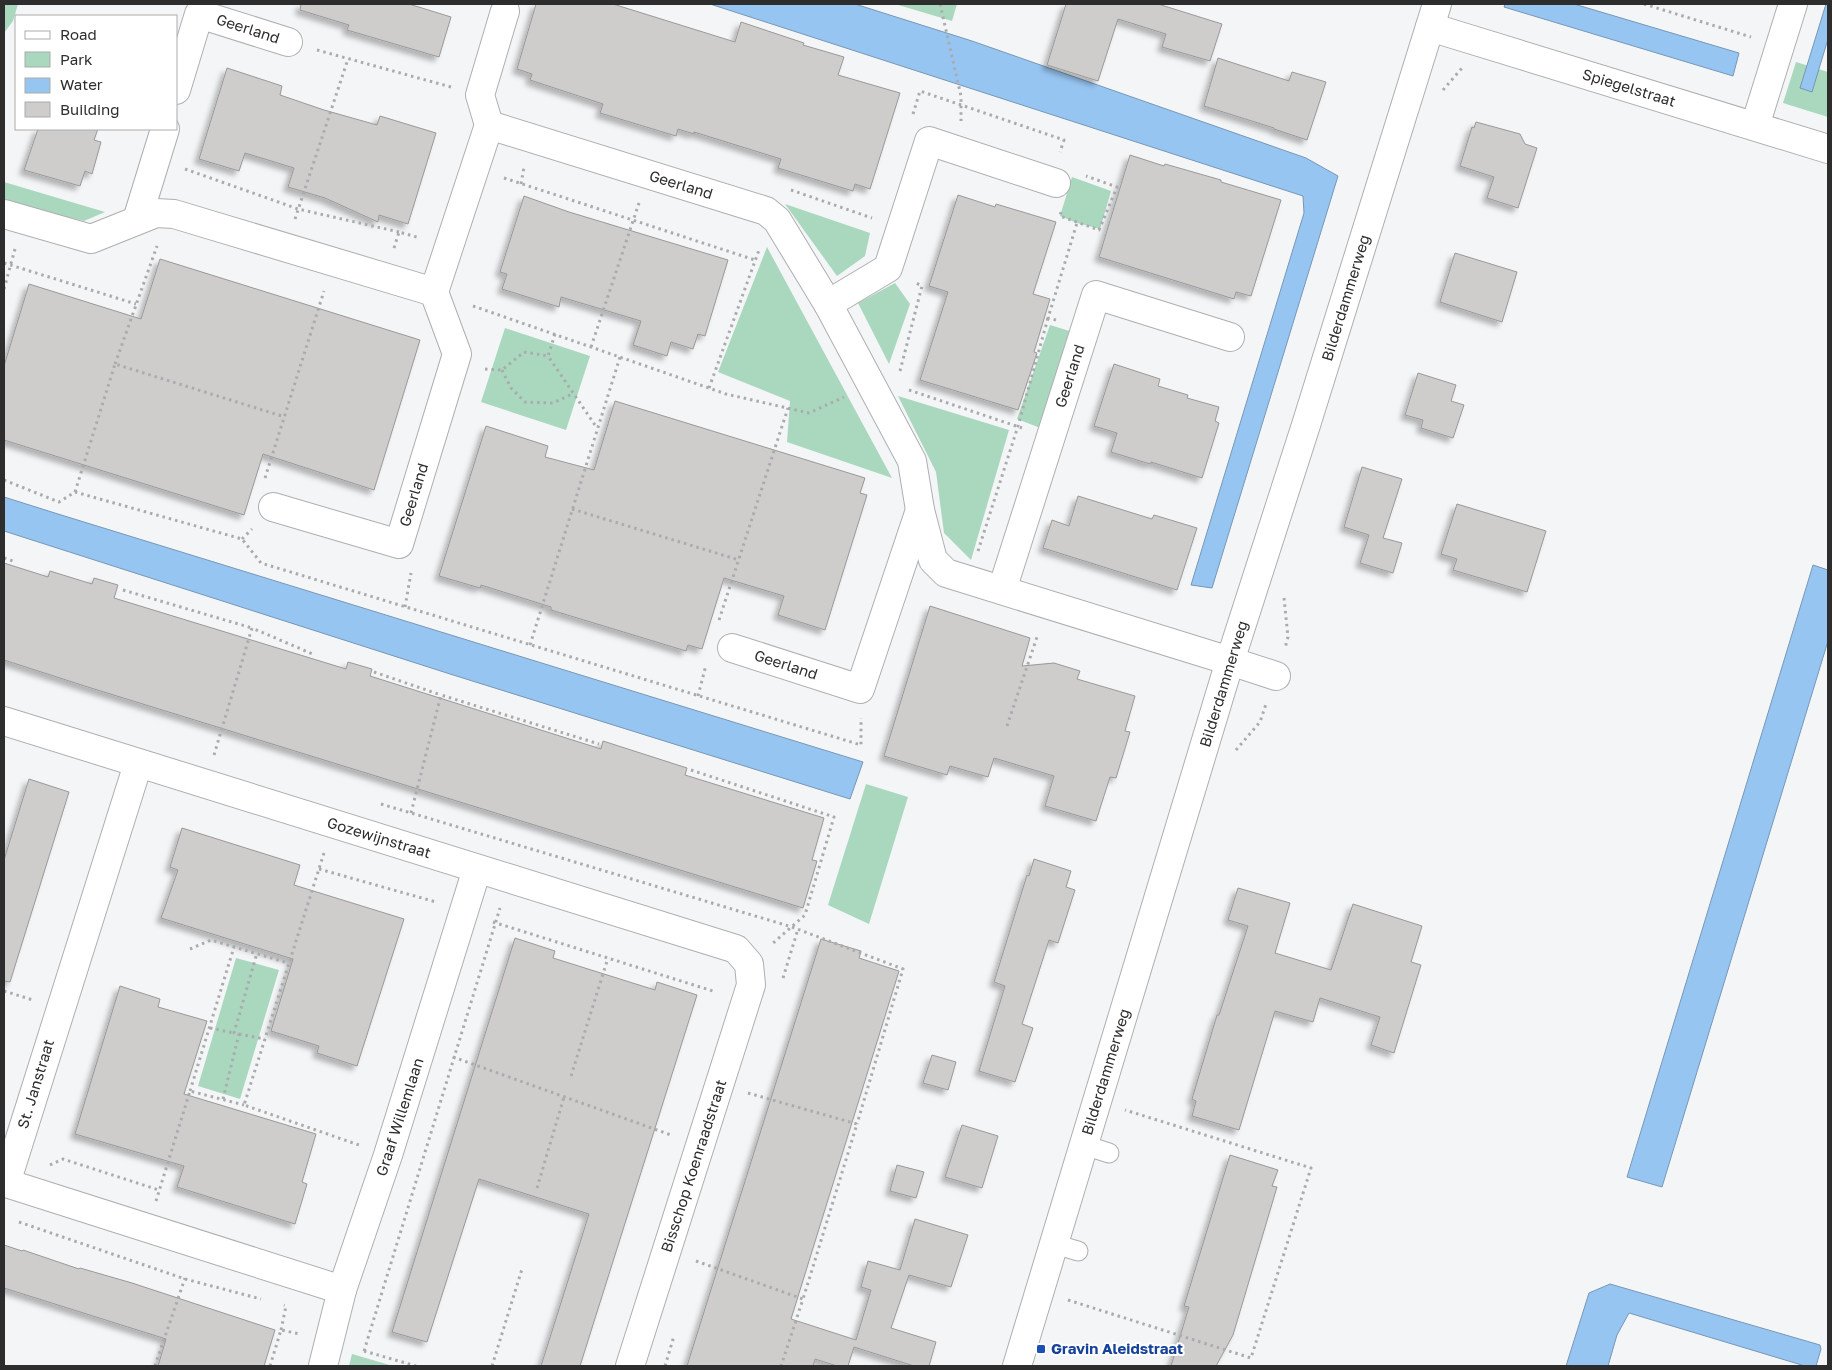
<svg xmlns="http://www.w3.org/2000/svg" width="1832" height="1370" font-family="'Golos Text',sans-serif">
<defs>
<filter id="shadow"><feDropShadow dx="-4.5" dy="4.5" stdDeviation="2.5" flood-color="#0004"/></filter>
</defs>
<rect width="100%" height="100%" fill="#f4f5f7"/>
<g fill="#a9d8bf">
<path d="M4,4H18L13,21L4,33Z"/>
<path d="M895,4H957L952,21Z"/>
<path d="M1796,62L1828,72V117L1783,103Z"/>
<path d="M1072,177L1111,191L1100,229L1077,223L1060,216Z"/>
<path d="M4,182L105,212L84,221L4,202Z"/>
<path d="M785,204L870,233L865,256L837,276Z"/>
<path d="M767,247L892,478L787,442L790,401L718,372Z"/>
<path d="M895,283L910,304L889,364L858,303Z"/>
<path d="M1050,325L1076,333L1043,429L1017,419Z"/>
<path d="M505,328L590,356L566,430L481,402Z"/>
<path d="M898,396L1009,430L971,560L944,533L936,472Z"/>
<path d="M866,784L908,797L869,924L828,905Z"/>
<path d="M236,958L279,970L240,1099L198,1086Z"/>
<path d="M352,1354L393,1366H349Z"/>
</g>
<g fill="#96c5f1" stroke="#7697b6">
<path d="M710,4H855L972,41L1306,158L1338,176L1212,588L1191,585L1304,213L1303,196Z"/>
<path d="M1505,4H1574L1739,53L1733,76L1504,7Z"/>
<path d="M1826,4H1828V39L1812,92L1800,88Z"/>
<path d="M4,497L58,514L863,762L850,799L450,674L4,531Z"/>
<path d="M1813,565L1828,570V641L1662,1187L1627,1177Z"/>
<path d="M1610,1284L1820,1345L1821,1349L1816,1366H1805L1629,1313L1617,1335L1608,1366H1566L1589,1293Z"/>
</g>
<g fill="#cfcdcc" stroke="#9a9898" filter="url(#shadow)">
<path d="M301,4H409L451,17L439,57L347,30L349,25L300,10Z"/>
<path d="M536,4H613L735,42L741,22L804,43L803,45L844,57L838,75L900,93L870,189L855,184L853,191L778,168L781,159L694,132V134L678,129L676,136L600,113L603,104L530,80L532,74L517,69Z"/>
<path d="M1066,4H1158L1222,24L1210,61L1162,47L1166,34L1118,19L1098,81L1047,65Z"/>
<path d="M1218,58L1289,81L1292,72L1326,82L1307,140L1274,129V128L1204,106Z"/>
<path d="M227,68L282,86L280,95L324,110L377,125L380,116L436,133L408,224L379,215L378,222L325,198L288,187L294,168L245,153L239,171L199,159Z"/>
<path d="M1476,122L1520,134L1525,144L1537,148L1518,208L1487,198L1494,177L1460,166L1472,127L1474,128Z"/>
<path d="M38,129H98L94,140L101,142L92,174L85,171L80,186L24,170Z"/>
<path d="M1130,155L1164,166L1165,164L1221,180V182L1281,200L1251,296L1236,292L1234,299L1099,257Z"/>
<path d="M958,195L995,207L996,204L1056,222L1033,294L1050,299L1034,352L1037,353L1018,410L920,380L948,292L929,286Z"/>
<path d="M524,196L569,212L728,260L705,336L698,334L693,349L671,342L667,356L633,345L641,321L561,297L559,307L502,289L507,274L500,272Z"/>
<path d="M1455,253L1517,272L1502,322L1440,302Z"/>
<path d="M160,259L420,340L374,490L263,454L244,515L4,440V366L29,284L141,319Z"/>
<path d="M1114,364L1160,379L1158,386L1188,395L1187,398L1219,407L1215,421L1219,423L1202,478L1151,462L1150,464L1111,452L1117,433L1094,426Z"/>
<path d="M1418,373L1456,385L1451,401L1464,405L1453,438L1421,428L1423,420L1405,415Z"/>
<path d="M615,401L865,478L860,493L867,495L825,630L778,615L784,596L724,578L702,649L688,645L686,651L551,610V607L481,585L480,588L439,576L486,426L548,446L545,457L594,470Z"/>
<path d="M1362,467L1402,479L1383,538L1402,543L1393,573L1360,563L1369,535L1344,527Z"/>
<path d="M1078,496L1152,519L1154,515L1197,528L1177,590L1043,548L1052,520L1069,526Z"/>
<path d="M1457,504L1546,531L1527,592L1453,570L1457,559L1441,554Z"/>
<path d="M4,563L48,577L50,571L92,584L94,578L118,585L114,598L346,669L348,662L372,669L370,676L601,749L603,741L687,768L685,775L824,818L812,860L817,861L803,908L91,688L4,660Z"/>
<path d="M930,606L1030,638L1022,666L1054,663L1080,671L1077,679L1135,696L1125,731L1130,732L1116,778L1110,777L1096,821L1045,806L1054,776L994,758L988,777L950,766L947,775L884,756Z"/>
<path d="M29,779L69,792L10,982L4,981V860Z"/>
<path d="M182,828L300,865L294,885L404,919L357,1066L317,1053L319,1046L271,1031L293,959L161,918L178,870L170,867Z"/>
<path d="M1034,859L1071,871L1066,887L1075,890L1058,943L1049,940L1022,1024L1033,1028L1015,1082L979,1071L1005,986L994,982L1027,875L1029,876Z"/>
<path d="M1238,888L1290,903L1275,953L1331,970L1353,904L1422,926L1411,962L1421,965L1394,1053L1371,1045L1380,1017L1320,998L1313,1022L1275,1011L1239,1130L1192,1116L1196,1101L1192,1099L1217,1015H1219L1248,926L1228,920Z"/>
<path d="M515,938L555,951L553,958L655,990L657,982L697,995L580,1366H541L589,1214L479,1179L427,1342L392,1332Z"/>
<path d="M821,939L861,951L859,958L899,971L791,1319L856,1340L871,1290L861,1287L868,1261L900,1270L915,1219L968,1235L951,1287L909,1275L891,1328L936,1342L929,1366H914L854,1347L848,1366H837L815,1359L813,1366H687Z"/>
<path d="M120,986L160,999L158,1007L207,1021L184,1094L316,1134L302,1182L307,1184L295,1224L177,1187L184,1166L75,1134Z"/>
<path d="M932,1055L956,1062L948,1090L923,1083Z"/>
<path d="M962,1125L998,1136L982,1188L945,1177Z"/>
<path d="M1230,1155L1278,1170L1272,1186L1277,1187L1233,1335L1216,1366H1171L1189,1307L1184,1306Z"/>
<path d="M897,1165L924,1172L916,1198L890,1191Z"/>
<path d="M4,1245L22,1251L23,1250L79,1269L80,1268L132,1283L275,1330L264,1366H158L166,1339L4,1288Z"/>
</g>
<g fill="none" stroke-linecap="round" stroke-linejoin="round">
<g stroke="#aeafb1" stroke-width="21">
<g id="lane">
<path d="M1084,1145L1109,1153"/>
<path d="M1054,1244L1078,1251"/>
</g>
</g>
<g stroke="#aeafb1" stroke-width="30">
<g id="street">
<path d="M1430,27L1828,149"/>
<path d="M176,90L199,14L288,42"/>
<path d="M489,125L480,95L505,11"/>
<path d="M1755,126L1793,4"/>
<path d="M4,214L91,239L156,213L174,214L434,292"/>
<path d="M137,220L165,129"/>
<path d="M828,304L888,268L929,141L1056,183"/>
<path d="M273,507L399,544L457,354L434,292L489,125L766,211L777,220L828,304L912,461L920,510L933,560L946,573L1230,661L1276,676"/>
<path d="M1002,590L1096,295L1230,337"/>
<path d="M732,648L860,689L920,510"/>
<path d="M4,721L736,949L749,964L751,985L630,1366"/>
<path d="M138,764C95,904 49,1043 6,1183L342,1290"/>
<path d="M323,1366L342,1290L388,1155L477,869"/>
</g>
</g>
<g stroke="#aeafb1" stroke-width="30">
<path id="secondary" d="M1017,1366L1230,661L1306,425L1437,4"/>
</g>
<g stroke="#aaabad" stroke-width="3" stroke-dasharray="2.5 4" stroke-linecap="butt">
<path d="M940,4L961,96V121"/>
<path d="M1644,4L1751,37"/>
<path d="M317,50L451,87"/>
<path d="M1443,90L1462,68"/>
<path d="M913,114L920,91L1064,140L1060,152"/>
<path d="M185,169L298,209L399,232"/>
<path d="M504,178L755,260"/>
<path d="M521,184L524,167"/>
<path d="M791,190L872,218"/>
<path d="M1061,212L1060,216L1099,230L1117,187L1086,176"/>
<path d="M295,219L348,59"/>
<path d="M394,248L399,232L420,238"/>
<path d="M4,263L136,304"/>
<path d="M4,289L15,249"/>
<path d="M473,306L726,394L809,413L844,397"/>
<path d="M1056,320L1048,318L1077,223"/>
<path d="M555,334L548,356L597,428"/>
<path d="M591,347L639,203"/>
<path d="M115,364L157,246"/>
<path d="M485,369L502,370L524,352L548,356"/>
<path d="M502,370L511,388L525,402L553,403L572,394"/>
<path d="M900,371L922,286L914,282"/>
<path d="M709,388L759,250"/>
<path d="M909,390L1022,428"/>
<path d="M265,478L324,291"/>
<path d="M4,480L59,502L75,492L242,539L261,563L861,745V718"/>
<path d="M75,492L115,364L285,417"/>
<path d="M572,509L739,560"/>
<path d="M242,539L252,529"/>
<path d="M978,551L1018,426L1048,318"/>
<path d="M4,558L16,562"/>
<path d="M123,590L252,628"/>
<path d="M1284,598L1288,637L1285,648"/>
<path d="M405,607L411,573"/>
<path d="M719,620L788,408"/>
<path d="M530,645L620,357"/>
<path d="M374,672L441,695"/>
<path d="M698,696L706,665"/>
<path d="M1007,726L1038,634"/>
<path d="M1236,750L1260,722L1266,704"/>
<path d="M214,755L252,628L315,655"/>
<path d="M691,770L834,817L805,915L772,944"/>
<path d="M381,804L792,927L903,969L857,1124"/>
<path d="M411,813L441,695L599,744"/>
<path d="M324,853L244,1105L359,1145"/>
<path d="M319,869L436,902"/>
<path d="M493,922L716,992"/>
<path d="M190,949L211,940L288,963"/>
<path d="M783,978L798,929"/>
<path d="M4,991L33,1000"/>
<path d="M210,1028L234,1033"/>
<path d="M239,1034L265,1039"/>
<path d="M453,1057L671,1135"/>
<path d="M571,1076L608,958"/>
<path d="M190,1091L234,947"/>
<path d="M748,1093L857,1124L803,1299"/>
<path d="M223,1099L239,1034L234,1033L257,953"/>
<path d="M50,1165L63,1159L159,1190"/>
<path d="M537,1188L564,1097"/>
<path d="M156,1201L190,1091L244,1105"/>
<path d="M19,1222L185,1279L261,1299"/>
<path d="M696,1261L803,1299L781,1366"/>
<path d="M1068,1300L1251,1358L1311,1168L1125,1110"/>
<path d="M281,1330L286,1306L284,1305"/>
<path d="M364,1351L500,908"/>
<path d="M364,1351L416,1366"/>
<path d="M155,1366L185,1278"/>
<path d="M270,1366L281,1330L300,1334"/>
<path d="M492,1366L522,1269"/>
<path d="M665,1366L674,1336"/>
</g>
<use href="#lane" stroke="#fff" stroke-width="19"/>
<use href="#street" stroke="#fff" stroke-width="28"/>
<use href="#secondary" stroke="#fff" stroke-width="28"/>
</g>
<rect fill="#1a4fb4" stroke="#fff" stroke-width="2" x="1036" y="1344" width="10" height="10" rx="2.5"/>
<g text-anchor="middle" stroke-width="4" stroke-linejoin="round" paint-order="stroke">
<g font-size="15" fill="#2d2d2e" stroke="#fff">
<text transform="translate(248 29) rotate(18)" y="5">Geerland</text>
<text transform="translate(1629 88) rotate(17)" y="5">Spiegelstraat</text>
<text transform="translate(681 185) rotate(17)" y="5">Geerland</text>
<text transform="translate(1346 298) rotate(-73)" y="5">Bilderdammerweg</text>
<text transform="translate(1070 376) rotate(-72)" y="5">Geerland</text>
<text transform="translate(414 495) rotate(-73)" y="5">Geerland</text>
<text transform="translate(786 665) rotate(18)" y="5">Geerland</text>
<text transform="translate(1224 684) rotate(-73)" y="5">Bilderdammerweg</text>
<text transform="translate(379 838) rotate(17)" y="5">Gozewijnstraat</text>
<text transform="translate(1106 1072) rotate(-73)" y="5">Bilderdammerweg</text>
<text transform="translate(36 1084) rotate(-73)" y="5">St. Janstraat</text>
<text transform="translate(400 1117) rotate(-72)" y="5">Graaf Willemlaan</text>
<text transform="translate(694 1166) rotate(-72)" y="5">Bisschop Koenraadstraat</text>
</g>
<g font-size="15" font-weight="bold" fill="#164399" stroke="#fff" text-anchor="start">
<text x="1051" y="1354">Gravin Aleidstraat</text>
</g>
</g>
<rect width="1832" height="1370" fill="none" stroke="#2d2d2e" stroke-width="10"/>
<rect x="15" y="15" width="162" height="115" fill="#ffffff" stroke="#ababab"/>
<rect x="25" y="31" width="25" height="8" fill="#ffffff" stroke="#ababab"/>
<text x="60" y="40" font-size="15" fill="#2d2d2e">Road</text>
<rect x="25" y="52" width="25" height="15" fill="#a9d8bf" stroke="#ababab"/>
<text x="60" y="65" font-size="15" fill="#2d2d2e">Park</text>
<rect x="25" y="78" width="25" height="15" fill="#96c5f1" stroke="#ababab"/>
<text x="60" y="90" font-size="15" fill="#2d2d2e">Water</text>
<rect x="25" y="102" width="25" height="15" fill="#cfcdcc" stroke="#ababab"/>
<text x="60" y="115" font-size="15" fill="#2d2d2e">Building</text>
</svg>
